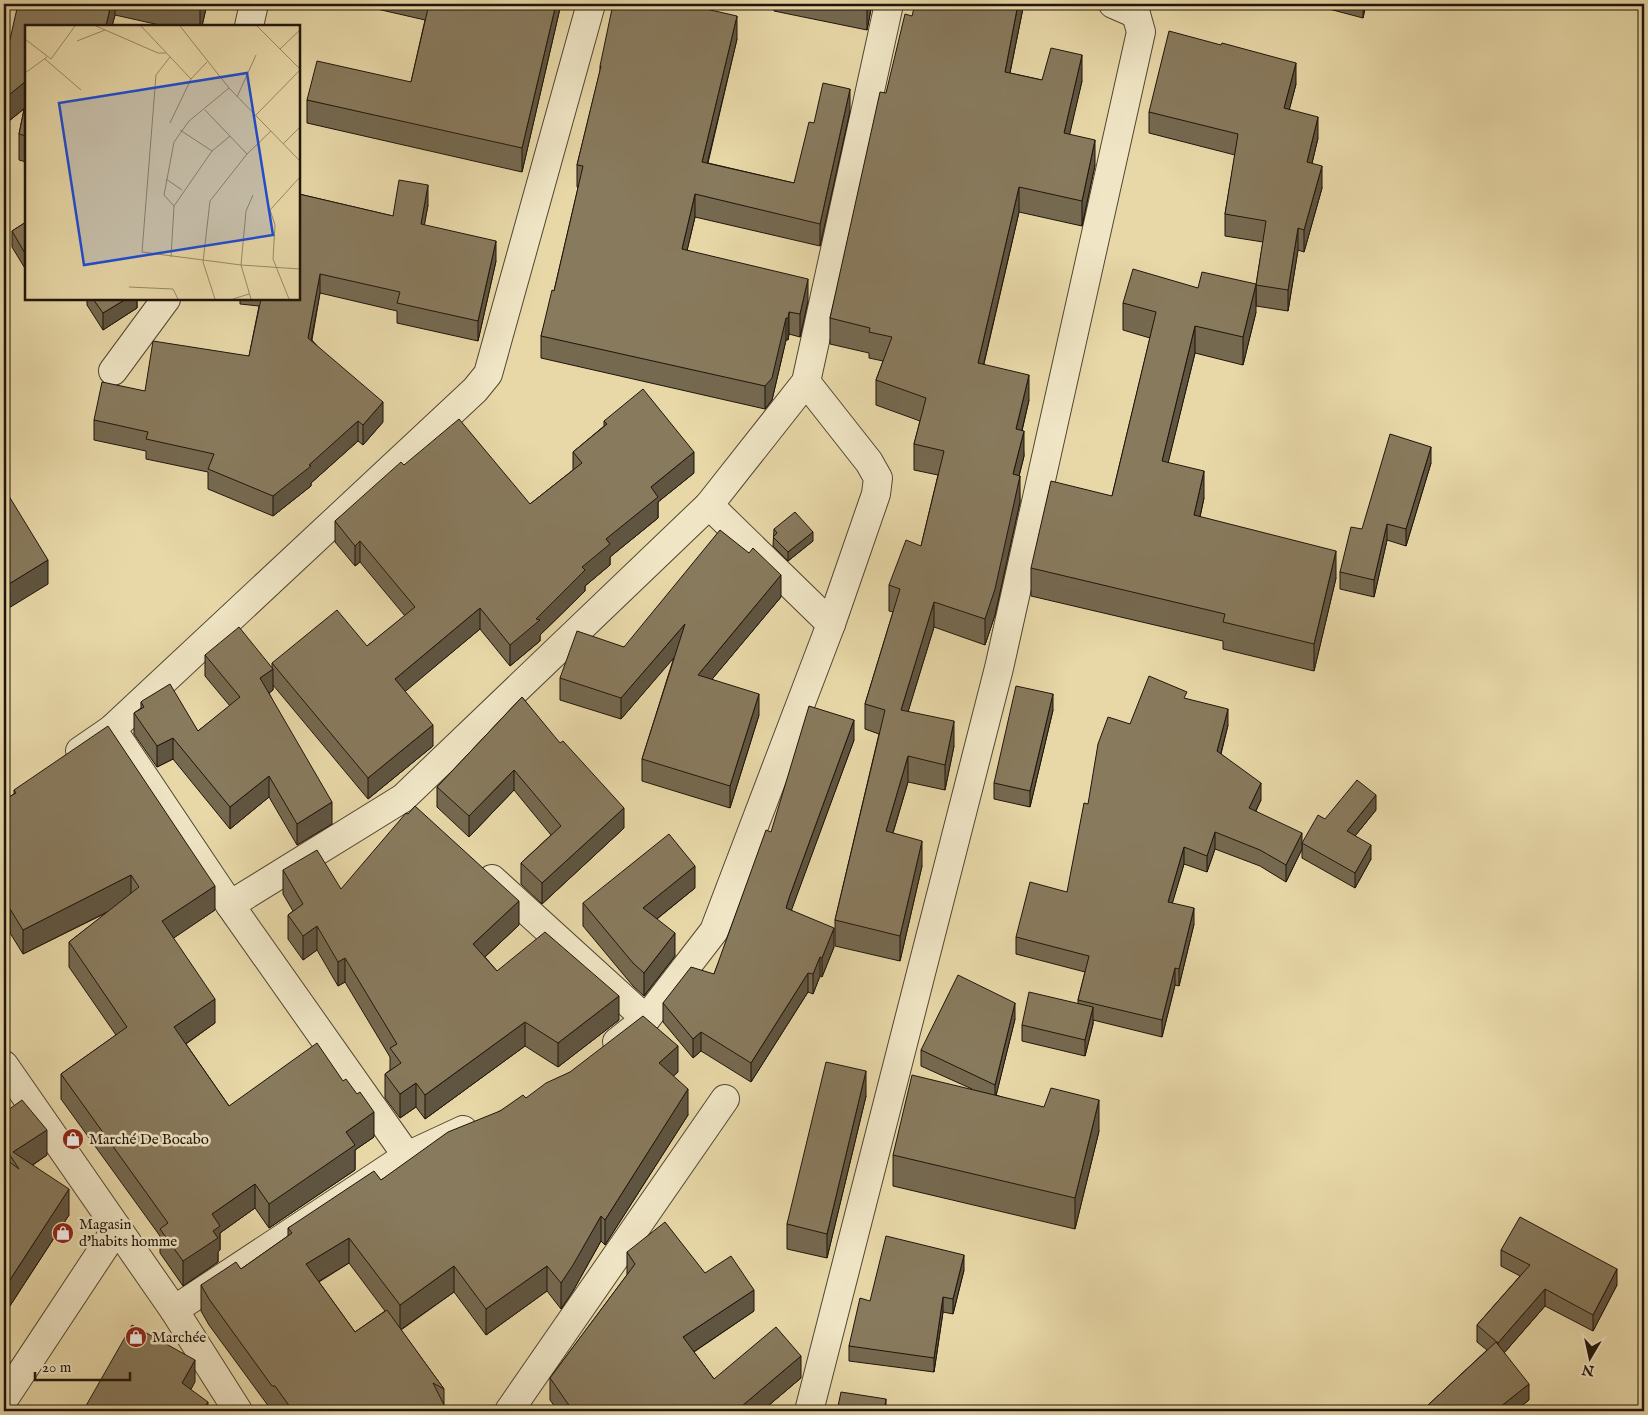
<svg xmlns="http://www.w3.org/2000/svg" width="1648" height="1415" font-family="'IM FELL English',serif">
<rect width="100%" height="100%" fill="#e8d8a8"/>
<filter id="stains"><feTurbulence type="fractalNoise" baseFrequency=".004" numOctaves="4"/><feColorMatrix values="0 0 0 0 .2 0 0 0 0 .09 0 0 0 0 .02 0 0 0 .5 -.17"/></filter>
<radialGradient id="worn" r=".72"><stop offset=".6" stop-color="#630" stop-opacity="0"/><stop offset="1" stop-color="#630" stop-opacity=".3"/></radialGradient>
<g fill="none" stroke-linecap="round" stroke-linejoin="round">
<g stroke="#514632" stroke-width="30">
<g id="minor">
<path d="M249,26L254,4"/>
<path d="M113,371L166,299"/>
<path d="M709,505L831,624"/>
<path d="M112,729L230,905L407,1156"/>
<path d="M80,751L112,729L475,390L488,374L591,4"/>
<path d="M492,879L646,1019"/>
<path d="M230,905L403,798L709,505L806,382L889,4"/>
<path d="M617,1042L646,1019L714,931L831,624L876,494L878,478L869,462L806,382"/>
<path d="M4,1065L174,1310L238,1411"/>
<path d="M174,1310L407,1156L463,1130"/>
<path d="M4,1399L117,1228"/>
<path d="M509,1411L725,1099"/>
<path d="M809,1411L999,668L1141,32L1136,14L1113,4"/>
</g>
</g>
<use href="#minor" stroke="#f0e6c6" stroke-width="28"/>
</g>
<g fill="#756950" stroke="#1f150b" fill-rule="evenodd">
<path d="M18,4H207L202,26H164L115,15L112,26H26V162L19,160V134L24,109L4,125Z"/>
<path d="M377,4H561L522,172L307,123V100L411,82L425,20L377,9Z"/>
<path d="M774,4H872L867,30L774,11Z"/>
<path d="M1023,4V8L1010,73L1042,80L1082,81L1069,134L1095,165L1082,226L1019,212L984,364L1029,400L1022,431L1024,456L1019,476L1020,502L995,615L985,645L934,627L908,711L954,746L945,790L908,782L893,833L922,866L900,961L835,946V920L879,734L865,729V704L893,612L889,611V585L921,546L938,475L914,470V444L920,421L876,405V380L883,361L869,358V353L830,344V318L886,93L912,16Z"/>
<path d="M1310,4H1366L1363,18Z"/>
<path d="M711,10L737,39L708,163L794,183L814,123L850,111L820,246L695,217L687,250L808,301L800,337L789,334L788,340H786L772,400L765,409L541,358V336L554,291L578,188L577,187V165L600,71V66Z"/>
<path d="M1296,84L1289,110L1318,138L1312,163L1322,188L1304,252L1298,250L1288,311L1256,306V285L1263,242L1225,236V214L1235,155L1149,133V112Z"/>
<path d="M299,194L393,216L428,205L424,225L496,261L478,341L397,323V311L320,293L312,340L383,422L363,445L358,441L311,483V486L273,516L208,489V472L146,459V451L94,440V420L145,391L249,356L259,306L240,304V299H299Z"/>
<path d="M26,222V270L12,247V231Z"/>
<path d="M87,299H137V308L103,330L87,305Z"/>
<path d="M1123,303L1256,312L1243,365L1195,353L1168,462L1204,498L1200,517L1336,578L1314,671L1223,649V641L1031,596V568L1112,496L1150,338L1123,330Z"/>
<path d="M604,421L694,473L658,502V518L610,557V565L585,586V591L540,635V641L510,666L480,629L405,691L433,746L368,799L273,685V690L269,693L332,824L297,845L269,797L230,829L173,759L157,767L134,734V713L141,708V702L198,731L230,706L205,676V655L272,668V663L367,646L405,616L360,562L355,566L335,542V521L404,465L530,504L573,470V452L604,426Z"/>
<path d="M1431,463L1406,546L1387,540L1374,597L1340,589V572L1362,529Z"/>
<path d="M774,529L813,541L788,561L773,546Z"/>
<path d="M781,597L712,679L759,715L730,808L642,781V759L674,657L621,719L560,700V678L624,647Z"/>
<path d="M522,697L624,828L542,904L521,884V863L551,835L514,790L469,837L437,807V787Z"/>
<path d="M1187,699L1228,725L1221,754L1261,800L1256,811L1302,849L1286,882L1260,866L1215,849L1207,872L1184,864L1172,903L1194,924L1179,986L1175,985L1162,1037L1093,1020V1024L1085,1056L1022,1041V1025L1078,1004V1000L1085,972L1016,954V937L1067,892L1130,724Z"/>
<path d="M1053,710L1030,807L994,799V783Z"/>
<path d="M854,740L791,910L834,947L822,977L820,976L813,994L808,992L751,1082L701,1051L693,1058L663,1022V1003L714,974L771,832Z"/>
<path d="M14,790L215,910L173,938L215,1023L186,1044L229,1106L374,1137L355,1150V1170L269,1228L255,1208L220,1233V1250L218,1252V1262L183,1286L160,1253V1236L61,1099V1074L116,1035L69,967V942L108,912L23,954L10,933L4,938V800L14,794Z"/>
<path d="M1376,810L1355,836L1371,859L1355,888L1302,858V843L1325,819Z"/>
<path d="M283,870L341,889L519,925L485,957L497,971L619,1020L558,1067L525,1046L425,1119L416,1107L400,1118L385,1098V1074L390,1070V1057L345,982L338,986L317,950L303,960L288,939V915L293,911L283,894Z"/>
<path d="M695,888L657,919L675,956L644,996L633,986L583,926V903Z"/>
<path d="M1015,1019L996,1095L1099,1131L1075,1229L893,1186V1155L972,1089L921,1066V1050Z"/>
<path d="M678,1072L673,1076L688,1115L605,1245L601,1241L573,1291L561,1309L547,1291L486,1335L454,1292L401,1330L444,1389V1405L447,1411H272L209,1325L201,1311V1285L241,1269L288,1236V1228L381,1180L500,1111L526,1098ZM349,1263L385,1311L355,1332L319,1282Z"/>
<path d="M866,1096L827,1258L787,1249V1224Z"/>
<path d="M4,1113L47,1155L33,1165L69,1215L4,1315Z"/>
<path d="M1501,1250L1617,1285L1593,1331L1545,1306L1504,1353L1529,1400L1515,1411H1426V1407L1487,1350L1477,1342V1325L1520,1276L1501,1266Z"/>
<path d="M627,1252L705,1273L754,1311L694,1352L714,1379L801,1378L762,1411H558L550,1400V1378L627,1275Z"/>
<path d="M964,1270L953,1314L943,1312L934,1372L849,1361V1346L870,1301Z"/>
</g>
<g fill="#5f5541" stroke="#1f150b">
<path d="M111,4H115V15L112,26H106Z"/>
<path d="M201,4H207L202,26H200V8Z"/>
<path d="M556,4H561L522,172V148Z"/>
<path d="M707,4H713L706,31V9Z"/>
<path d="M867,4H872L867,30Z"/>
<path d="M1018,4H1023V8L1005,97V72Z"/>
<path d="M1363,4H1366L1363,18Z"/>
<path d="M737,16V39L702,185V162Z"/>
<path d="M1082,55V81L1064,159V133Z"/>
<path d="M1296,63V84L1284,130V108Z"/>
<path d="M26,81V107L4,125V99Z"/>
<path d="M850,89V111L820,246V224Z"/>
<path d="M1318,117V138L1307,184V162Z"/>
<path d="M1095,140V165L1082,226V201Z"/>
<path d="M1322,166V188L1304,252V230Z"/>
<path d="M428,185V205L421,244V224Z"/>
<path d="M1019,187V212L978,388V363Z"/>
<path d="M695,194V217L682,272V249Z"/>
<path d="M1298,228V250L1288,311V290Z"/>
<path d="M496,241V261L478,341V321Z"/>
<path d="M320,274V293L308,357V338Z"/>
<path d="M808,279V301L800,337V314Z"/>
<path d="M1256,284V312L1243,365V337Z"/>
<path d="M126,299H137V308L103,330V313Z"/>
<path d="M789,312V334L788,340V318Z"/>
<path d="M786,318V340L772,400L765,409V386Z"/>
<path d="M1195,326V353L1162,488V461Z"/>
<path d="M1029,375V400L1016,455V429Z"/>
<path d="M383,402V422L363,445V425Z"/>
<path d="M358,421V441L311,483V486L273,516V496Z"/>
<path d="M1024,431V456L1013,500V474Z"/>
<path d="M1431,447V463L1406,546V529Z"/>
<path d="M694,452V473L658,502V518L610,557V565L585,586V591L540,635V641L510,666V645L536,619L651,487Z"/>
<path d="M1204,471V498L1194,543V515Z"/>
<path d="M1020,476V502L995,615L985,645V619Z"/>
<path d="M1387,524V540L1374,597V580Z"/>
<path d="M813,532V541L788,561V552Z"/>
<path d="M360,541V562L355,566V546Z"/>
<path d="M1336,551V578L1314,671V644Z"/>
<path d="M48,560V584L4,611V587Z"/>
<path d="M781,575V597L698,696V675Z"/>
<path d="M934,602V627L901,735V710Z"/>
<path d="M480,608V629L395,700V679Z"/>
<path d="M685,624V645L621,719V698Z"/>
<path d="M273,669V690L260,700V678Z"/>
<path d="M759,694V715L730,808V786Z"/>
<path d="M1053,694V710L1030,807V791Z"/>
<path d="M1228,709V725L1217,768V751Z"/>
<path d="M854,720V740L789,917L786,908L789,898Z"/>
<path d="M954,721V746L945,790V765Z"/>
<path d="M433,725V746L368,799V778Z"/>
<path d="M173,738V759L157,767V746Z"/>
<path d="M908,756V782L886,856V831Z"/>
<path d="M514,770V790L469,837V816Z"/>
<path d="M269,776V797L230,829V807Z"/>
<path d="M1261,783V800L1249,824V808Z"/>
<path d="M1376,795V810L1347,846V831Z"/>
<path d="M332,802V824L297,845V824Z"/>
<path d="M624,808V828L542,904V883Z"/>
<path d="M1215,832V849L1207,872V856Z"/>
<path d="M1302,833V849L1286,882V865Z"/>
<path d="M922,841V866L900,961V936Z"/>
<path d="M1371,845V859L1355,888V873Z"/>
<path d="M1184,847V864L1168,918V902Z"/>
<path d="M695,866V888L643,930V908Z"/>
<path d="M131,875V900L23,954V930Z"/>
<path d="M215,886V910L162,946V921Z"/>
<path d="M519,901V925L473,968V944Z"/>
<path d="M1194,908V924L1179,986V969Z"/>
<path d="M10,909V933L4,938V913Z"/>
<path d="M317,926V950L303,960V936Z"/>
<path d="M834,928V947L822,977V958Z"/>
<path d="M675,933V956L644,996V973Z"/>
<path d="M820,957V976L813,994V974Z"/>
<path d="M345,958V982L338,986V962Z"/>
<path d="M1175,968V985L1162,1037V1020Z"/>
<path d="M808,973V992L751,1082V1063Z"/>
<path d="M619,996V1020L558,1067V1043Z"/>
<path d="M215,999V1023L174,1052V1027Z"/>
<path d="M1015,1003V1019L995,1100V1085Z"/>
<path d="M1093,1007V1024L1085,1056V1040Z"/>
<path d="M525,1022V1046L425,1119V1095Z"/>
<path d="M701,1032V1051L693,1058V1039Z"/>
<path d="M678,1046V1072L659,1089V1063Z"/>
<path d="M866,1071V1096L827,1258V1234Z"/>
<path d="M416,1083V1107L400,1118V1094Z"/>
<path d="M688,1089V1115L605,1245V1220Z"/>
<path d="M1099,1100V1131L1075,1229V1198Z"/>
<path d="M374,1112V1137L355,1150V1170L269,1228V1204L346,1132Z"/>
<path d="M47,1130V1155L19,1174V1169L13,1152Z"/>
<path d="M255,1184V1208L220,1233V1250L218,1252V1262L183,1286V1261L212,1214Z"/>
<path d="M69,1189V1215L4,1315V1289Z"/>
<path d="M601,1216V1241L573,1291L561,1309V1283Z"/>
<path d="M349,1238V1263L306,1289V1264Z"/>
<path d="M964,1255V1270L953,1314V1299Z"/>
<path d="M454,1266V1292L400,1330V1305Z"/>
<path d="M547,1266V1291L486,1335V1309Z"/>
<path d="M1617,1269V1285L1593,1331V1315Z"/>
<path d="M1545,1289V1306L1498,1360V1343Z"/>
<path d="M754,1290V1311L683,1359V1337Z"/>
<path d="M943,1297V1312L934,1372V1358Z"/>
<path d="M801,1356V1378L762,1411H736Z"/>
<path d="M195,1360V1382L182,1406V1383Z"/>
<path d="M1529,1384V1400L1515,1411H1495Z"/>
<path d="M886,1399V1411H884Z"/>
<path d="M208,1402V1411H203V1409Z"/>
</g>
<g fill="#887a5d" stroke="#1f150b">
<path d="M18,4H111L106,26H26V81L4,99V66Z"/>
<path d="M180,4H201L200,8Z"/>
<path d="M429,4H556L522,148L307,100L317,61L411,82Z"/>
<path d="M613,4H707L706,9L737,16L702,162L794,183L809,122L814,123L823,83L850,89L820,224L695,194L682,249L808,279L800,314L789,312L788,318H786L772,378L765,386L541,336L552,290L554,291L583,166L577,165L601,66H600Z"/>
<path d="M856,4H867V6Z"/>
<path d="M915,4H1018L1005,72L1042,80L1051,48L1082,55L1064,133L1095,140L1082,201L1019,187L978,363L1029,375L1016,429L1024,431L1013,474L1020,476L995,589L985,619L934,602L901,710L954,721L945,765L908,756L886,831L922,841L900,936L835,920L885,710L865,704L900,589L889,585L906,540L921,546L944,451L914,444L926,398L876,380L892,337L869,332L870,328L830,318L880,92L886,93L905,14L912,16Z"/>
<path d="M1169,31L1221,45L1222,43L1296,63L1284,108L1318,117L1307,162L1322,166L1304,230L1298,228L1288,290L1256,285L1266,221L1225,214L1238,134L1149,112Z"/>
<path d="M26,100V136L19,134Z"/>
<path d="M399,180L428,185L421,224L496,241L478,321L397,303L400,292L320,274L308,338L383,402L363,425L358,421L309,465L311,466L273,496L208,469L214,454L146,439L148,432L94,420L102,382L145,391L153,341L249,356L261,299H299V194L393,216Z"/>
<path d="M26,222V255L12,231Z"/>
<path d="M1133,269L1198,288L1202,272L1256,284L1243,337L1195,326L1162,461L1204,471L1194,515L1336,551L1314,644L1223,622L1225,614L1031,568L1051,481L1112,496L1156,312L1123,303Z"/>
<path d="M93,299H126L103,313Z"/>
<path d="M643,389L694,452L651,487L658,497L606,539L610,544L582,567L585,570L536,619L540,620L510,645L480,608L395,679L433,725L368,778L272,663L337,610L367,646L415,607L360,541L355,546L335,521L401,462L404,465L459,419L530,504L582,463L573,452L607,424L604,421Z"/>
<path d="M1390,434L1431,447L1406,529L1387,524L1374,580L1340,572L1351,527L1362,529Z"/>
<path d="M4,488L48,560L4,587Z"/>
<path d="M795,512L813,532L788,552L773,537L777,533L774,529Z"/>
<path d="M720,530L749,553L753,548L781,575L698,675L759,694L730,786L642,759L685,624L621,698L560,678L577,631L624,647Z"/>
<path d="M239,627L273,669L260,678L332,802L297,824L269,776L230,807L173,738L157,746L134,713L144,707L141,702L142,701L170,684L198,731L240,697L205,655Z"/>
<path d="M1149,676L1187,692L1184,698L1228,709L1217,751L1261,783L1249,808L1302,833L1286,865L1260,850L1215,832L1207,856L1184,847L1168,902L1194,908L1179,969L1175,968L1162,1020L1078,1000L1089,956L1016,937L1030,882L1067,892L1084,803L1088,804L1098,744L1108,717L1130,724Z"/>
<path d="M1016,686L1053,694L1030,791L994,783Z"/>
<path d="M522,697L560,743L563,741L624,808L542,883L521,863L561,826L514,770L469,816L437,787Z"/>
<path d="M809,706L854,720L789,898L786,908L834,928L822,958L820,957L813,974L808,973L751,1063L701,1032L693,1039L663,1003L691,967L714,974L766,830L771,832Z"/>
<path d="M108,726L215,886L162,921L215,999L174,1027L229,1106L317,1043L343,1081L346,1079L357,1094L360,1092L374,1112L346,1132L355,1145L269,1204L255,1184L212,1214L220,1226L213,1231L218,1238L183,1261L160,1229L168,1223L61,1074L127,1027L69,942L139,887L131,875L23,930L10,909L4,913V800L16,793L14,790Z"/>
<path d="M1357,780L1376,795L1347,831L1371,845L1355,873L1302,843L1318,815L1325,819Z"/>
<path d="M415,806L519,901L473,944L497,971L545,932L619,996L558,1043L525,1022L425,1095L416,1083L400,1094L385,1074L401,1063L390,1048L397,1044L345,958L338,962L317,926L303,936L288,915L303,904L283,870L317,850L341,889L406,813L408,814Z"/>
<path d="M669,834L695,866L643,908L675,933L644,973L633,963L583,903Z"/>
<path d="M958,975L1015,1003L995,1085L921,1050Z"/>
<path d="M1029,992L1093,1007L1085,1040L1022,1025Z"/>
<path d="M643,1016L678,1046L659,1063L688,1089L605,1220L601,1216L573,1265L561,1283L547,1266L486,1309L454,1266L400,1305L349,1238L306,1264L355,1332L387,1310L444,1389L433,1383L447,1411H293L275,1386H272L209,1299L201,1285L236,1262L241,1269L292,1233L288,1228L374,1171L381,1180L448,1132L500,1111L523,1095L526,1098L546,1083L570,1072Z"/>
<path d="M826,1062L866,1071L827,1234L787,1224Z"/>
<path d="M912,1075L1044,1107L1051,1088L1099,1100L1075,1198L893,1155Z"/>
<path d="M22,1100L47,1130L13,1152L69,1189L4,1289V1158L19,1169L4,1146V1113Z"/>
<path d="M1520,1217L1617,1269L1593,1315L1545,1289L1498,1343L1477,1325L1530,1265L1501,1250Z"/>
<path d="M665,1222L705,1273L731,1256L754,1290L683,1337L714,1379L776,1327L801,1356L736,1411H573L550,1378L635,1264L627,1252Z"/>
<path d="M886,1236L964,1255L953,1299L943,1297L934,1358L849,1346L860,1298L870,1301Z"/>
<path d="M132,1325L195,1360L182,1383L208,1402L203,1409L205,1411H83Z"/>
<path d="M1496,1342L1529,1384L1495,1411H1430L1426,1407Z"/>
<path d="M841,1392L886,1399L884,1411H837Z"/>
<path d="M56,1408L61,1411H54Z"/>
</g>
<defs>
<g id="shop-disc" transform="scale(1.125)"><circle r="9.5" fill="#8f2418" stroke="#f0e6c6"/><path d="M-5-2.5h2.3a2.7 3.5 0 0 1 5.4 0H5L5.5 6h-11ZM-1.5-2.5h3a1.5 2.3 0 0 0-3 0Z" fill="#fff"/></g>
</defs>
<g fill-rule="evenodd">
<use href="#shop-disc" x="73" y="1139"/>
<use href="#shop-disc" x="63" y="1233"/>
<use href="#shop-disc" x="136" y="1337"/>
</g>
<g text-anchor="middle" stroke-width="5" stroke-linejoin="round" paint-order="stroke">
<g font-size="15" fill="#1f150b" stroke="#f0e6c6" text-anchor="start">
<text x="89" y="1144">Marché De Bocabo</text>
<text x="79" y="1229">Magasin<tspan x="79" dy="17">d'habits homme</tspan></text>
<text x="152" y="1342">Marchée</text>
</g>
</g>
<g transform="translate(25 25)">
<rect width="275" height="275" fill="#e8d8a8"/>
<path fill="none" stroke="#988a69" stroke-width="1" d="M71,1L133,28H141M116,1L166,54L182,37M155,1L204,63L275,136M232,1L275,44M0,14L26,34L50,1M52,16L80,5M255,24L275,5M145,32L131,50L117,227L216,240L226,274M20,34L56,65M0,48L22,32M212,72L231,30M180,85L222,129M230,91L275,45M145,98L166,54M155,105L187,126M258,119L275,102M141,154L157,165M228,170L221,186L216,240L275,244M149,181L139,170L149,117L164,96L204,63M146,232L149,181L187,126L205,111M104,262L148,264L153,274M190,274L178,237L185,176L222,129L246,106M208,274L224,269M264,274L248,234L250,200L245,185L275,152"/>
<path fill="#1d4ed8" fill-opacity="0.15" stroke="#1d4ed8" stroke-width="2.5" d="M222,48L248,210L59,240L34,78Z"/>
<rect width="275" height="275" fill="none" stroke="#1f150b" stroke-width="2.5"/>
</g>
<rect width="1648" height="1415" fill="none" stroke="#e8d8a8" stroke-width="20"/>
<rect x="5" y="5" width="1638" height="1405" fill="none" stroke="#1f150b" stroke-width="2.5"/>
<rect x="10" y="10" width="1628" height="1395" fill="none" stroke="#1f150b"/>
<g transform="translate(1590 1358) rotate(189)" stroke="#f0e6c6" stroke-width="4" paint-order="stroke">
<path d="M0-4L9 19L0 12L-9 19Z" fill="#1f150b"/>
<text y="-8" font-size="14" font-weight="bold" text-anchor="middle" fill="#1f150b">N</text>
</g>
<path d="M35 1372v8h95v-8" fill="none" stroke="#1f150b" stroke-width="2.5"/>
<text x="42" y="1372" font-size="15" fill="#1f150b" stroke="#f0e6c6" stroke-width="4" paint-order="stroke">20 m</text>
<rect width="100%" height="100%" filter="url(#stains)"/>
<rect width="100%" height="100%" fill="url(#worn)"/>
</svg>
